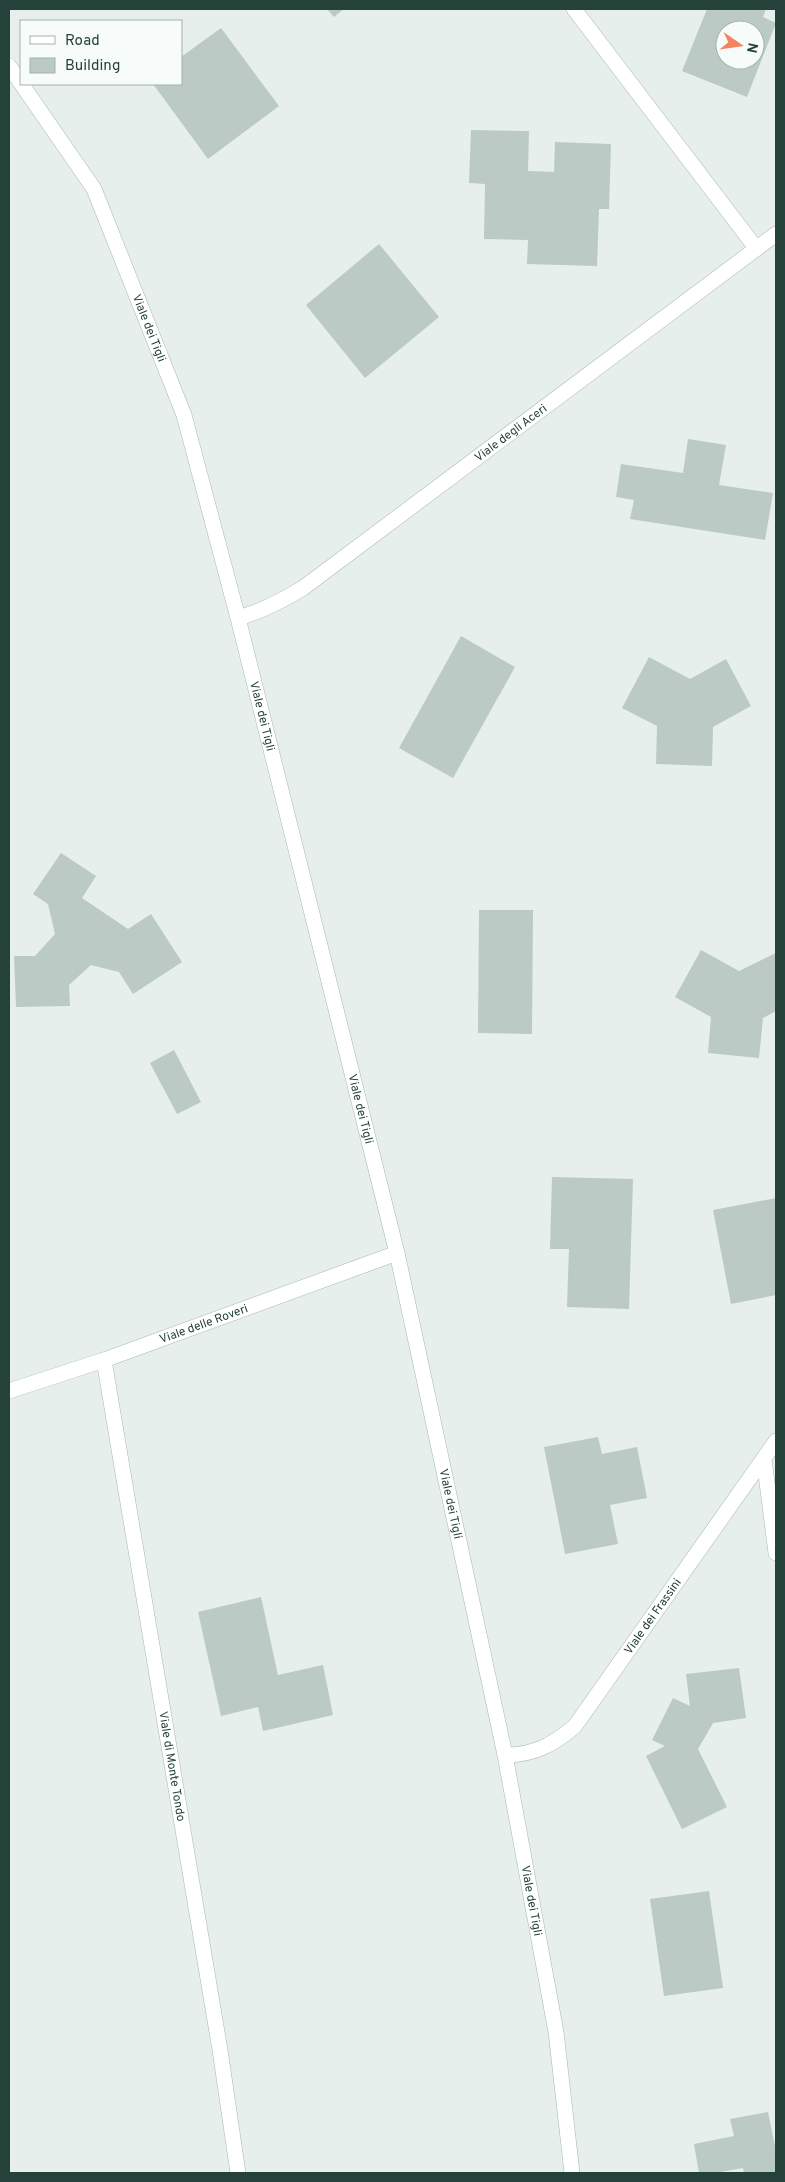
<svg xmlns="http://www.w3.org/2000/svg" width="785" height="2182" font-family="Overpass,sans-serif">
<rect width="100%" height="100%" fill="#e6efeb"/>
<g fill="#bbcac4" fill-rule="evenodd">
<path d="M327,9H344L334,17Z"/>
<path d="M707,9H766L763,17L776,23L747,97L682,71ZM725,30H755V60H725Z"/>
<path d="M221,28L279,106L208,159L153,84H181V57Z"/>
<path d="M471,130L529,131L528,171L554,172L555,142L611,144L609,209H599L597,266L527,264L528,240L484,239L485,184L469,183Z"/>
<path d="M379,244L439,317L365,378L306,305Z"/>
<path d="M688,439L726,445L719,485L773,493L765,540L630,519L634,500L616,497L621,464L683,473Z"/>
<path d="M461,636L515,667L453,778L399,748Z"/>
<path d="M649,657L690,679L726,659L751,706L713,727L712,766L656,764L657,726L622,708Z"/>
<path d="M61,853L96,876L82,898L128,929L151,914L182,962L133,994L119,972L91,965L69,985L70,1006L16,1007L14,956H35L55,934L48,904L33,894Z"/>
<path d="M479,910H533L532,1034L478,1033Z"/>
<path d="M701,950L739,971L776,953V1011L763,1018L759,1058L708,1053L711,1017L675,997Z"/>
<path d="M174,1050L201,1102L177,1114L150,1063Z"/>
<path d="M552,1177L633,1179L629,1309L567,1307L569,1249H550Z"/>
<path d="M776,1198V1295L731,1304L713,1210Z"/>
<path d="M598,1437L602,1454L637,1447L647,1498L610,1505L618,1544L565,1554L544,1447Z"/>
<path d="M261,1597L278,1675L323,1665L333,1715L263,1731L258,1707L221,1716L198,1612Z"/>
<path d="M739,1668L746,1718L713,1723L698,1749L727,1807L682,1829L646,1756L665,1746L652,1740L673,1698L690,1706L686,1674Z"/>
<path d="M709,1891L723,1988L664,1996L650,1899Z"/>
<path d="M768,2112L776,2151V2173H744L743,2168L715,2173H699L694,2144L734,2136L730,2119Z"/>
</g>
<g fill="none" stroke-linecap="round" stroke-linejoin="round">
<g stroke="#a8b8b2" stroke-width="16">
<g id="minor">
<path d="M574,9L756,248"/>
<path id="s1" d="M9,66L94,189L184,415L238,618L397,1253L505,1755L556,2032L572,2173"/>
<path id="s2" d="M238,618C262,611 282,601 303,588L776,234"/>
<path id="s3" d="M104,1360L220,2050L238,2173"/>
<path id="s4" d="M9,1391L104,1360L397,1253"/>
<path d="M764,1459L776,1553"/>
<path id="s5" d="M505,1755C535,1755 554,1744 575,1726L776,1441"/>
</g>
</g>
<use href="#minor" stroke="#fff" stroke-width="15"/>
</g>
<g text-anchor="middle" stroke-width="4" stroke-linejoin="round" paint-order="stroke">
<g font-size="12" fill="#24423a" stroke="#f7fbf9">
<text dy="4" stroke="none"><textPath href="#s1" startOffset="299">Viale dei Tigli</textPath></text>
<text dy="4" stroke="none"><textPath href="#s2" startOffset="331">Viale degli Aceri</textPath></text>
<text dy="4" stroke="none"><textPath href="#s1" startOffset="704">Viale dei Tigli</textPath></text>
<text dy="4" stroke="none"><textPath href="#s1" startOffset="1109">Viale dei Tigli</textPath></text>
<text dy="4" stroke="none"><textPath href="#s4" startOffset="206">Viale delle Roveri</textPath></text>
<text dy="4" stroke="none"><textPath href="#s1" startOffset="1514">Viale dei Tigli</textPath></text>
<text dy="4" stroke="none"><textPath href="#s5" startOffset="212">Viale dei Frassini</textPath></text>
<text dy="4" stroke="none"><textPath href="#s3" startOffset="412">Viale di Monte Tondo</textPath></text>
<text dy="4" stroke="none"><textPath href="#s1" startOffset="1919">Viale dei Tigli</textPath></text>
</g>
</g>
<rect width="785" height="2182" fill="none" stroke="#24423a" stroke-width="20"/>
<rect x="20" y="20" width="162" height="65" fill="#f7fbf9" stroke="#a3b1ad"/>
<rect x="30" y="36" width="25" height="8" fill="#ffffff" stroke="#a3b1ad"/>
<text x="65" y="45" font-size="15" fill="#24423a">Road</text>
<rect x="30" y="58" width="25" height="15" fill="#bbcac4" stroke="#a3b1ad"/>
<text x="65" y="70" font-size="15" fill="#24423a">Building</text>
<g transform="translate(740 45) rotate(103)"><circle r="24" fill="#f7fbf9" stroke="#a3b1ad"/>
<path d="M0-4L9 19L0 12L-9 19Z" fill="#f4845f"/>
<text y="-8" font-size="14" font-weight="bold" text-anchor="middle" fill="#24423a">N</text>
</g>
</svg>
